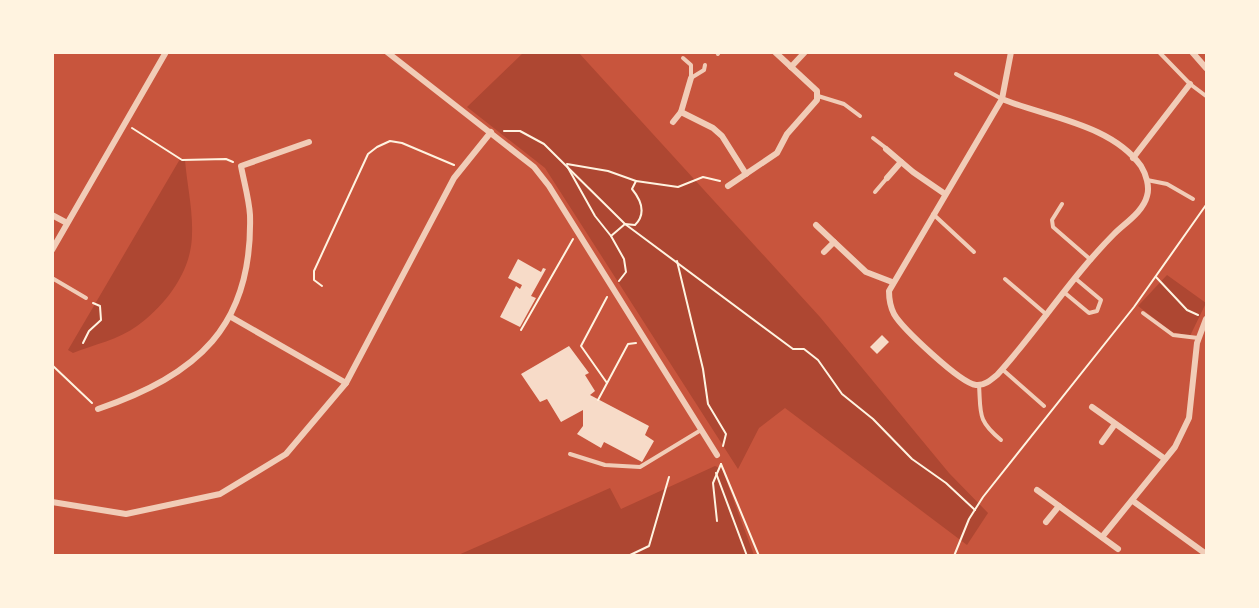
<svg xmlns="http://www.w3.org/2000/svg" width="1259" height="608" font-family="'Space Grotesk',sans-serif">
<rect width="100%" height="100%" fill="#c8553d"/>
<g fill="#ae4732">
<path d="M523,53H579L820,317L949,473L988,513L967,545L785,408L759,428L738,469L545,168L467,107Z"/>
<path d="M180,159L185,160C187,185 193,209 192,234C192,271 166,305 137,326C120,339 93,345 73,353L68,350Z"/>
<path d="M1167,275L1206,303L1190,336L1172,332L1138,306Z"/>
<path d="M715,466L722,469L754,555L456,556L610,488L621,509Z"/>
</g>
<g fill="#f7dbc8">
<path d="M518,259L541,272L543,268L546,269L531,296L536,298L520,327L500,317L516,286L520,289L522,285L508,278Z"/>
<path d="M882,335L889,342L877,354L870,347Z"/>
<path d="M569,346L589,373L585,375L595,391L590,395L649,426L645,435L654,441L642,462L604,442L601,448L577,434L583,426V410L561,422L547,399L540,402L521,374Z"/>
</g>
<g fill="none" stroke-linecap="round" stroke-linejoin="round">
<g stroke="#fff3e0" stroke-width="2">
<path d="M132,128L182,160L226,159L233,162"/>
<path d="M504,131H520L544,144L625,224L793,349H804L818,360L842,394L873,419L912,459L946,483L975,510"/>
<path d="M567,164L608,171L636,181"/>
<path d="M567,166L595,216L611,236"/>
<path d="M677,261L703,369L708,404L726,434L723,446"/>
<path d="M1156,277L1187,310L1198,315"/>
<path d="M619,281L626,272L624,259L611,236L625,224L635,225C647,213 641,200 632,189L636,181L678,187L703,177L720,181"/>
<path d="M322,286L314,280V271L368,154L377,147L390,141L402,143L454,165"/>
<path d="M521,330L573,239"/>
<path d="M83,343L89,331L101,320L100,306L93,303"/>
<path d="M52,365L92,403"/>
<path d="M607,383L581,346L607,297"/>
<path d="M598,400L628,344L636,343"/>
<path d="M721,464L759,556"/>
<path d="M716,473L747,556"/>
<path d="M717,521L713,483L721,464"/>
<path d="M628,556L649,546L669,477"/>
<path d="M954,556L969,519L983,497L1134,307L1206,205"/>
</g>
<g stroke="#f1ccb7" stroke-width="4">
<path d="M717,52L718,54"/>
<path d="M1159,52L1190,84L1206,96"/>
<path d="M683,58L691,65V77"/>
<path d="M956,74L1002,99"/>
<path d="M691,78L704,70L705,65"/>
<path d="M818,96L844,104L860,116"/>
<path d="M873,138L886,148"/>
<path d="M1147,180L1167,184L1193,199"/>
<path d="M875,192L887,178"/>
<path d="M1062,204L1052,220L1053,227L1091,260"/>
<path d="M933,214L974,252"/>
<path d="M52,278L86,298"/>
<path d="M1005,279L1047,315"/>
<path d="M1065,293L1089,313L1097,311L1101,300L1076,279"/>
<path d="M1143,313L1173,335L1198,338"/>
<path d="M1002,369L1044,406"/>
<path d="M979,385C981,414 977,420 1001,440"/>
<path d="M570,454L605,465L640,467L701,430"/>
</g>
<g stroke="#f1ccb7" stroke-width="6">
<path d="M387,52L534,167L549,186L717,455"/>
<path d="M1192,52L1206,68"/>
<path d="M791,67L805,52"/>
<path d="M1002,99C1046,117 1111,124 1141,166C1146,174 1150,187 1147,196C1143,212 1125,223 1114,234C1071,277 1038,330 997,375C991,380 984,386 976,385C960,383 902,328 894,314C890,306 889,299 889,291L1002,99L1011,52"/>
<path d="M681,112L713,128L722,136L746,174"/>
<path d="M673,122L681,112L691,78"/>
<path d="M886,149L913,172L945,194"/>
<path d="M1133,158L1190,84"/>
<path d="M887,178L901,162"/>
<path d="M728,186L777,153L787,134L817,100V91L775,52"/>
<path d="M52,215L67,223"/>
<path d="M816,225L866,272L892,282"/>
<path d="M52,250L166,52"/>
<path d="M824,252L834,242"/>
<path d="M231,317L346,383"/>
<path d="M1092,407L1165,459"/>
<path d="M98,409C197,375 253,327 250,215C249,199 244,182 241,166L309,142"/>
<path d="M1102,442L1115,424"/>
<path d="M1037,490L1118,549"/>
<path d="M1133,501L1206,554"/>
<path d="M52,502L126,514L220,494L286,454L346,383L454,178L491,132"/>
<path d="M1046,522L1059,506"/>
<path d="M1102,537L1175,447L1189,418L1197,343L1206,319"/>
</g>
</g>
<rect width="1259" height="608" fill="none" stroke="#fff3e0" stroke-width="108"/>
</svg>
